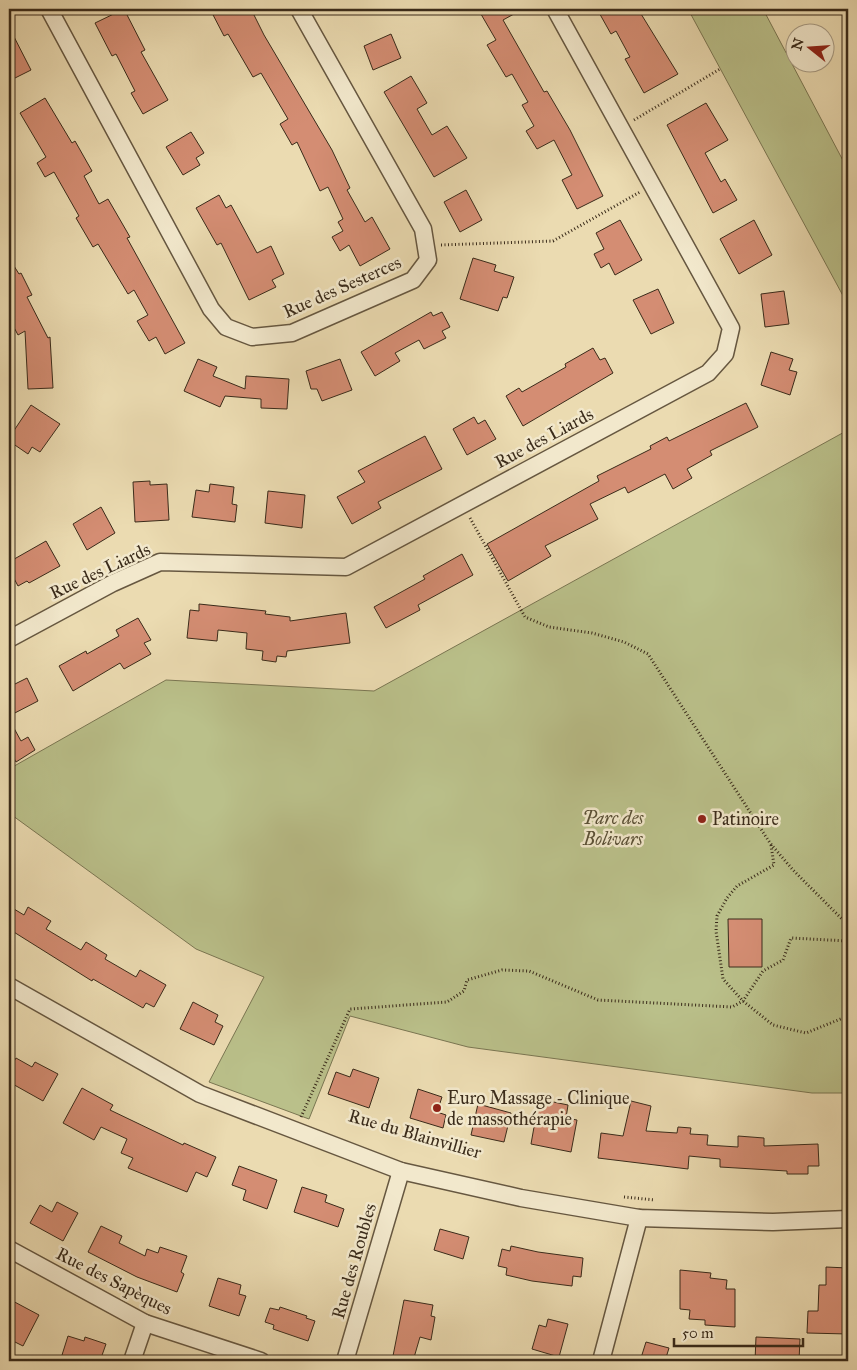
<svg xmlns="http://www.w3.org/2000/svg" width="857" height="1370" font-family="'IM FELL Great Primer',serif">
<rect width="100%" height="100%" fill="#ebdbb1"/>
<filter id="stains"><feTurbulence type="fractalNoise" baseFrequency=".004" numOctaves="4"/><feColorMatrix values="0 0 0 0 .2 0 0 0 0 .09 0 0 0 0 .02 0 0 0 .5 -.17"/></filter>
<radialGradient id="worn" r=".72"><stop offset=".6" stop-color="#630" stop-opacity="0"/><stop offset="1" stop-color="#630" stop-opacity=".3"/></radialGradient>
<g fill="#bac08a" stroke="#7a7652">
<path d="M688,9H763L848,170V305Z"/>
<path d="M848,430V1093H812L468,1047L350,1016L309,1119L209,1082L264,977L196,949L9,813V769L166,680L374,691Z"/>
</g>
<g fill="#d48d73" stroke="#3a2b1a">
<path d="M124,9L145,50L141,52L168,100L143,114L131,93L135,91L116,54L112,56L95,23Z"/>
<path d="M210,9H251L264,35L332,150L350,188L347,190L365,222L372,217L390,249L360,266L349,245L340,251L332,237L343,231L338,222L343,219L328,187L320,191L297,142L292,145L280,124L288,119L261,73L253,77L228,34L224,36Z"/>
<path d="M478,9H523L503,20L544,92L547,91L570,130L603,196L577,209L562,180L572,175L554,140L537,149L526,131L534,126L522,105L528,102L512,74L506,77L487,45L496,40Z"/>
<path d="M597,9H638L678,74L644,93L625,59L630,57L616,31L611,34Z"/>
<path d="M9,27L31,70L9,81Z"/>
<path d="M391,34L401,58L373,70L364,46Z"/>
<path d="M411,76L427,103L417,109L432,135L447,126L467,158L434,177L384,92Z"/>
<path d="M45,98L72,143L75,141L92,171L84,176L99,204L108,199L130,237L127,238L185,343L165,354L156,337L149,341L137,321L148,315L134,290L128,294L98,244L93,247L76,218L79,216L54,172L45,177L37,163L46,157L20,113Z"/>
<path d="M706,103L728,140L705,153L721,182L725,179L737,200L713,213L667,125Z"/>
<path d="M191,132L204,153L196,158L200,165L183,175L166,147Z"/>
<path d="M466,190L482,220L460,232L444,202Z"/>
<path d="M219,195L226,208L231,205L257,253L271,246L284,274L272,280L276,287L249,300L221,243L217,245L196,208Z"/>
<path d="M620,220L642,260L615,275L609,263L601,268L594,254L604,249L596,233Z"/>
<path d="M754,220L772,255L739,274L720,239Z"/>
<path d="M9,258L19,274L21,273L32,295L27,297L48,338L50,337L53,388L28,389L25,331L18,335L9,318Z"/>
<path d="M473,258L496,265L494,271L514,277L507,298L503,297L498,311L460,299Z"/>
<path d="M658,289L674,323L651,334L633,300Z"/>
<path d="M784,291L789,324L765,327L761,294Z"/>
<path d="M431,312L433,316L442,312L450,327L442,331L446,338L424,349L419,340L395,353L400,361L375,376L361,352Z"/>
<path d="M593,348L600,360L605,358L613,373L523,426L506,396L519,388L522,392L566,367L565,364Z"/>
<path d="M771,352L793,359L789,370L797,372L790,395L761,385Z"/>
<path d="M198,359L217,367L213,376L245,389L246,376L289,379L287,409L261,408V399L225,396L220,407L184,391Z"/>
<path d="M340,359L352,390L322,401L317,389H311L306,371Z"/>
<path d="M746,403L758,427L710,451L712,455L687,469L692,478L673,489L665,474L628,493L625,487L590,504L598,519L545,546L551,556L508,581L487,544L599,481L597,476L651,449L650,446L667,437L669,441Z"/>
<path d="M31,405L60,424L40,452L32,447L28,454L9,441V438Z"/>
<path d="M474,417L478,424L485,420L496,439L467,455L453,429Z"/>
<path d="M425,436L442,469L378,502L381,508L352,524L337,497L365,482L358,471Z"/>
<path d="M150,481V485L167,484L169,520L135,522L133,482Z"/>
<path d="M210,484L234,487L232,504L237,505L235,522L192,517L196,490L209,492Z"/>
<path d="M268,491L305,495L302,528L265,523Z"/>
<path d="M101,507L115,533L87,550L73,524Z"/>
<path d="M46,541L60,566L29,583L27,581L18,586L9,569V562Z"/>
<path d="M462,554L473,575L418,605L420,610L386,628L374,607L425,579L423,576Z"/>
<path d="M199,604L266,611L265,614L290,617V621L346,613L350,643L287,651L286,657L277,656L276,662L262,660L263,651L246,649L247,633L218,630L217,641L187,638L190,610L199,611Z"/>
<path d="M138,618L151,640L144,643L151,654L124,669L120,663L73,691L59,666L86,651L87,654L119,636L116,630Z"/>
<path d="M27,678L38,701L9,716V687Z"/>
<path d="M9,719L21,741L28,737L35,750L16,762L9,749Z"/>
<path d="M28,907L51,921L46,929L81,950L86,942L107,955L105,959L136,977L140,970L166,985L154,1007L146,1003L143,1008L93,979L92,981L9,929V919L14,909L24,915Z"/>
<path d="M728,919H762V967H729Z"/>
<path d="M193,1002L218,1015L215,1022L223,1026L214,1045L180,1029Z"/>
<path d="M16,1058L32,1067L35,1062L58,1074L43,1101L9,1082V1070Z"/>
<path d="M353,1069L379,1078L369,1108L328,1094L336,1072L350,1077Z"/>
<path d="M82,1088L113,1105L110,1110L183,1145L184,1143L216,1157L207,1177L196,1172L187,1192L128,1168L133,1158L121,1153L127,1139L101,1127L94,1140L63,1123Z"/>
<path d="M418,1089L442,1097L437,1112L446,1115L443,1128L410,1118Z"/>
<path d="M539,1099L568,1105L566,1118L577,1120L571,1152L531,1144Z"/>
<path d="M631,1101L651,1106L646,1131L677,1133L678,1127L691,1128L690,1134L708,1135L707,1145L738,1147V1136L764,1138V1146L818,1144L819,1166H808V1174H787V1171L720,1167V1159L689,1156L688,1169L598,1158L601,1133L623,1136Z"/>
<path d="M478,1104L511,1113L504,1142L471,1135Z"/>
<path d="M239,1166L277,1180L267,1209L243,1200L246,1190L232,1185Z"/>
<path d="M302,1187L327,1195L325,1202L344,1209L338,1227L294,1212Z"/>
<path d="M57,1202L78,1213L63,1241L30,1223L40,1205L52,1212Z"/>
<path d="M101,1226L122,1236L119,1243L145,1256L147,1249L158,1253L160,1247L187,1256L181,1272L184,1274L177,1292L137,1277L88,1252Z"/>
<path d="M440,1229L469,1237L463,1259L434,1250Z"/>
<path d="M511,1246L538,1252L583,1258L581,1277L573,1276L572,1286L532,1281L506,1275L507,1268L498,1266L502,1249L510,1251Z"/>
<path d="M826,1267L848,1268V1334L807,1333L808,1311H818L819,1285H826Z"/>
<path d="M680,1270L711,1273L710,1278L727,1280L726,1289H735V1327L705,1325V1320L689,1319L690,1310L680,1309Z"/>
<path d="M218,1278L241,1285L239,1294L246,1296L239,1316L209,1306Z"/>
<path d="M9,1299L39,1315L23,1346L9,1339Z"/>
<path d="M404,1300L433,1305L431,1316L435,1317L431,1340L420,1337L413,1361H392Z"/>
<path d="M280,1307L307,1316L306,1318L315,1321L308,1341L273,1329L274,1325L265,1322L270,1308L279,1310Z"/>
<path d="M548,1319L568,1324L559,1357L532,1349L539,1325L546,1327Z"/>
<path d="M68,1336L84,1341L85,1337L106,1344L100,1361H67L68,1357L62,1355Z"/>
<path d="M756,1337L800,1339L799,1361H755Z"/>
<path d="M646,1342L669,1348L665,1361H640Z"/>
</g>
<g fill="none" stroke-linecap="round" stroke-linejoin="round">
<g stroke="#665740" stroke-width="19">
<g id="minor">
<path d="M49,9L211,309L226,327L252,337L292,333L413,280L428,260L423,229L299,9"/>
<path d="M9,639L113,583L160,562L346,567L708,373L725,354L731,328L555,9"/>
<path d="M9,986L200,1094L401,1171L521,1198L639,1218L773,1222L848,1219"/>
<path d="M9,1249L145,1323L261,1361"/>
<path d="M132,1361L145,1323"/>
<path d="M345,1361L401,1171"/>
<path d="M601,1361L639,1218"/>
</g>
</g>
<g stroke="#3a2b1a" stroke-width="3" stroke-dasharray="1 2.5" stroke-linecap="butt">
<path d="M634,120L720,69"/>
<path d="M441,245L553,241L640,192"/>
<path d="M470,518L525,617L549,627L592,633L624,642L648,654L770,843L793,870L848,925"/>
<path d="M771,845L774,865L737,886L727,898L717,916L716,931L723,979L743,1001L773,1025L806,1033L848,1016"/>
<path d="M301,1117L350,1009L447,1002L464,991L467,980L502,970L529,971L598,1000L732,1007L743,1001L763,971L783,960L791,938L848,941"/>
<path d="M624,1197L655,1200"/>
</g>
<use href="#minor" stroke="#f2e8cc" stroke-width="16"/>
</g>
<g fill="#8f2418" stroke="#f2e8cc" stroke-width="2">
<circle cx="702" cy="819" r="5"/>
<circle cx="437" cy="1108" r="5"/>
</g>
<g text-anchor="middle" stroke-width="5" stroke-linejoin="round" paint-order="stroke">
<g font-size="18" fill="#3a2b1a" stroke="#f2e8cc">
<text transform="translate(342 287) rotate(-24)" y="6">Rue des Sesterces</text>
<text transform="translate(544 438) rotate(-28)" y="6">Rue des Liards</text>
<text transform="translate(100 571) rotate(-25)" y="6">Rue des Liards</text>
<text transform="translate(415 1134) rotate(16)" y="6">Rue du Blainvillier</text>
<text transform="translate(354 1261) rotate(-74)" y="6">Rue des Roubles</text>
<text transform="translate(114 1281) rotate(27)" y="6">Rue des Sapèques</text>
</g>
<g font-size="18" font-style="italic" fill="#5a5036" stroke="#f2e8cc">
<text x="613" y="824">Parc des<tspan x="613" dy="21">Bolivars</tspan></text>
</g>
<g font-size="18" fill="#3a2b1a" stroke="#f2e8cc" text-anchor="start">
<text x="712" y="825">Patinoire</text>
<text x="447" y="1104">Euro Massage - Clinique<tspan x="447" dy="21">de massothérapie</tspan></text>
</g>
</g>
<rect width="857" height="1370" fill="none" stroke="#ebdbb1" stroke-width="30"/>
<rect x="10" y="10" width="837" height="1350" fill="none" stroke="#3a2b1a" stroke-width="2.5"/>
<rect x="15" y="15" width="827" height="1340" fill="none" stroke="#3a2b1a"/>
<g transform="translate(810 48) rotate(287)"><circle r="24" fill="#f2e8cc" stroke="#a89c85"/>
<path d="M0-4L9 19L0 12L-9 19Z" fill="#8f2418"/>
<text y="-8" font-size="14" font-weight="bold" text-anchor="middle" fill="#3a2b1a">N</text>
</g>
<path d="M674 1338v8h129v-8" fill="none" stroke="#3a2b1a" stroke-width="2.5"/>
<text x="682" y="1338" font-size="15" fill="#3a2b1a" stroke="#f2e8cc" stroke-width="4" paint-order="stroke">50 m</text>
<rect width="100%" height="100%" filter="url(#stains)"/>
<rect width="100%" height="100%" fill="url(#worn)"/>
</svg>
